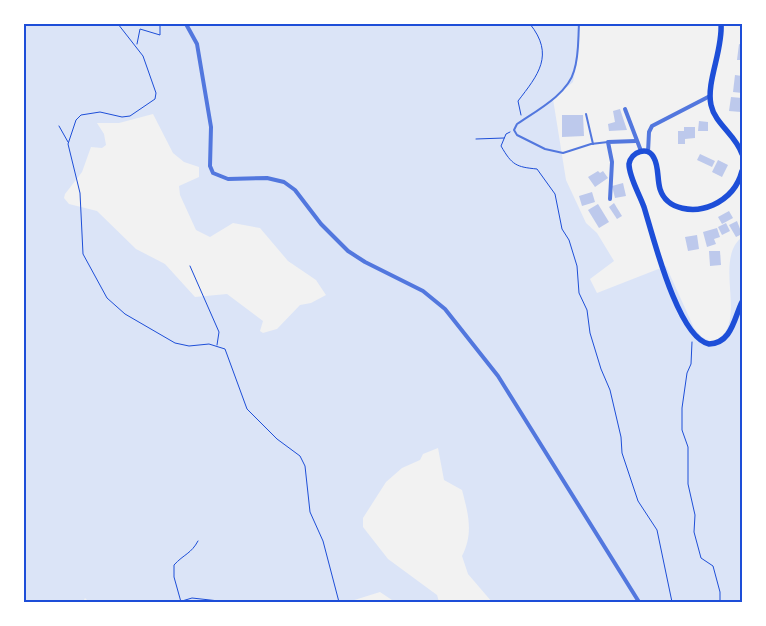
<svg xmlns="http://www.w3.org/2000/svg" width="766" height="626" font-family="'Libre Baskerville',serif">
<rect width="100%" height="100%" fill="#f2f2f2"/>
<path fill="#dbe4f7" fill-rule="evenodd" d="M24,24H580L579,51L573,82L553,99L566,180L586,223L597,233L614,261L590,279L597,293L666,266L694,328L702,337L712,342C752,327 711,262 742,237V602H492L468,574L462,556C474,533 468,513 462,490L444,480L438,448L423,454L420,460L402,468L386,482L363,518V527L388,559L437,595L439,602H395L380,592L348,602H89L85,598L83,602H24ZM153,114L173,153L184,162L199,167V177L179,186L180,195L196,230L210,237L233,223L260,228L288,261L316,280L326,295L311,303L300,305L277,329L263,333L260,331L263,321L227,294L195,297L165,264L136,249L97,211L69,204L64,198L65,194L82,172L91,147L102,148L106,145L104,134L97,123H119Z"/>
<g fill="#bdc9ec">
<path d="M739,44L742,45V60H737Z"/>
<path d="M735,75L742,76V93L733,92Z"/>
<path d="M731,97L742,98L741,112L729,111Z"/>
<path d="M620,109L627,130L609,131L608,124L615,122L613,111Z"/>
<path d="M562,115H583L584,136L562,137Z"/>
<path d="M699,121L708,122V131H698Z"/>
<path d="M684,127H695V138L685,139V144H678V131H684Z"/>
<path d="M700,154L715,161L712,167L697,160Z"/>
<path d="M718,160L728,165L722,177L712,172Z"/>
<path d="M598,171L600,173L603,171L608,178L595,187L588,177Z"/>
<path d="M623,183L626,196L615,198L612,186Z"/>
<path d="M592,192L595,202L582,206L579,196Z"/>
<path d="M614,203L622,216L617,219L609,207Z"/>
<path d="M598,204L609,222L599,228L588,210Z"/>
<path d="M729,211L733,218L722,224L718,217Z"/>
<path d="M737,221L742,234L736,237L729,225Z"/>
<path d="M726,223L730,231L722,235L718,227Z"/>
<path d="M717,228L720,237L714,239L716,244L707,247L703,232Z"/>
<path d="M697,235L699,249L688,251L685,237Z"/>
<path d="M709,251H720L721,265L710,266Z"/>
</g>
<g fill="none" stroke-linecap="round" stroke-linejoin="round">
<g stroke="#1d4ed8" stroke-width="1">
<path d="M118,24L143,56L156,93L155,99L130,116L122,117L100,112L81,115L76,120L68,144L80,193L83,254L107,298L125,314L175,343L189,346L209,344L225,349L247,409L277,439L300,456L305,466L310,512L323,541L339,602"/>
<path d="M137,44L140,29L160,35V24"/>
<path d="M521,115L518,101C538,75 555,55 530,24"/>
<path d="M59,126L68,142"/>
<path d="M510,132L506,134L501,146C512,165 516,167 537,169L555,194L562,229L569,240L577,266L579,293L587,310L590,333L601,369L610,390L621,437L622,453L638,501L657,530L672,602"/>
<path d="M476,139L504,138"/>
<path d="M190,266L219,332L217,345"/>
<path d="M692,342L691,364L687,373L682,408V430L688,447V484L695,515L694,532L701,558L713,566L720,592V602"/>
<path d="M182,601L192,598L228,602"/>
<path d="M181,602L174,577V565C184,554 191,554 198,541"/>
</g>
<g stroke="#5277de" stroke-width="2">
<path d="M579,24C578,39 579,56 574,71C568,94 536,111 517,124L514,130L517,135L545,149L563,153L591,144L608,142"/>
<path d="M586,114L593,144"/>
</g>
<g stroke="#5277de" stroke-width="4">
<path d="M186,24L197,44L211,127L210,166L213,173L228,179L267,178L284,182L295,190L321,224L348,251L365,262L423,291L445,309L498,376L639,602"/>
<path d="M625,109L641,151"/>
<path d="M648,152L649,132L652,126L710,96"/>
<path d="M610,199L612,162L608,142L636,141"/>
</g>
<g stroke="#1d4ed8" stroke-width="5.5">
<path d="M721,24C723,50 706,82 711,105C715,124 736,135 742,154"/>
<path d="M742,171C738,187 728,198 713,205C695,213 667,211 660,189C657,179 659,167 654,158C648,145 631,152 629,164C629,177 639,193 644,207C653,236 678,338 709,344C732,343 734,318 742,302"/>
</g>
</g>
<rect width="766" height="626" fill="none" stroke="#ffffff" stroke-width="50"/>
<rect x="25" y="25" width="716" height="576" fill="none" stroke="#1d4ed8" stroke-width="2"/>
</svg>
